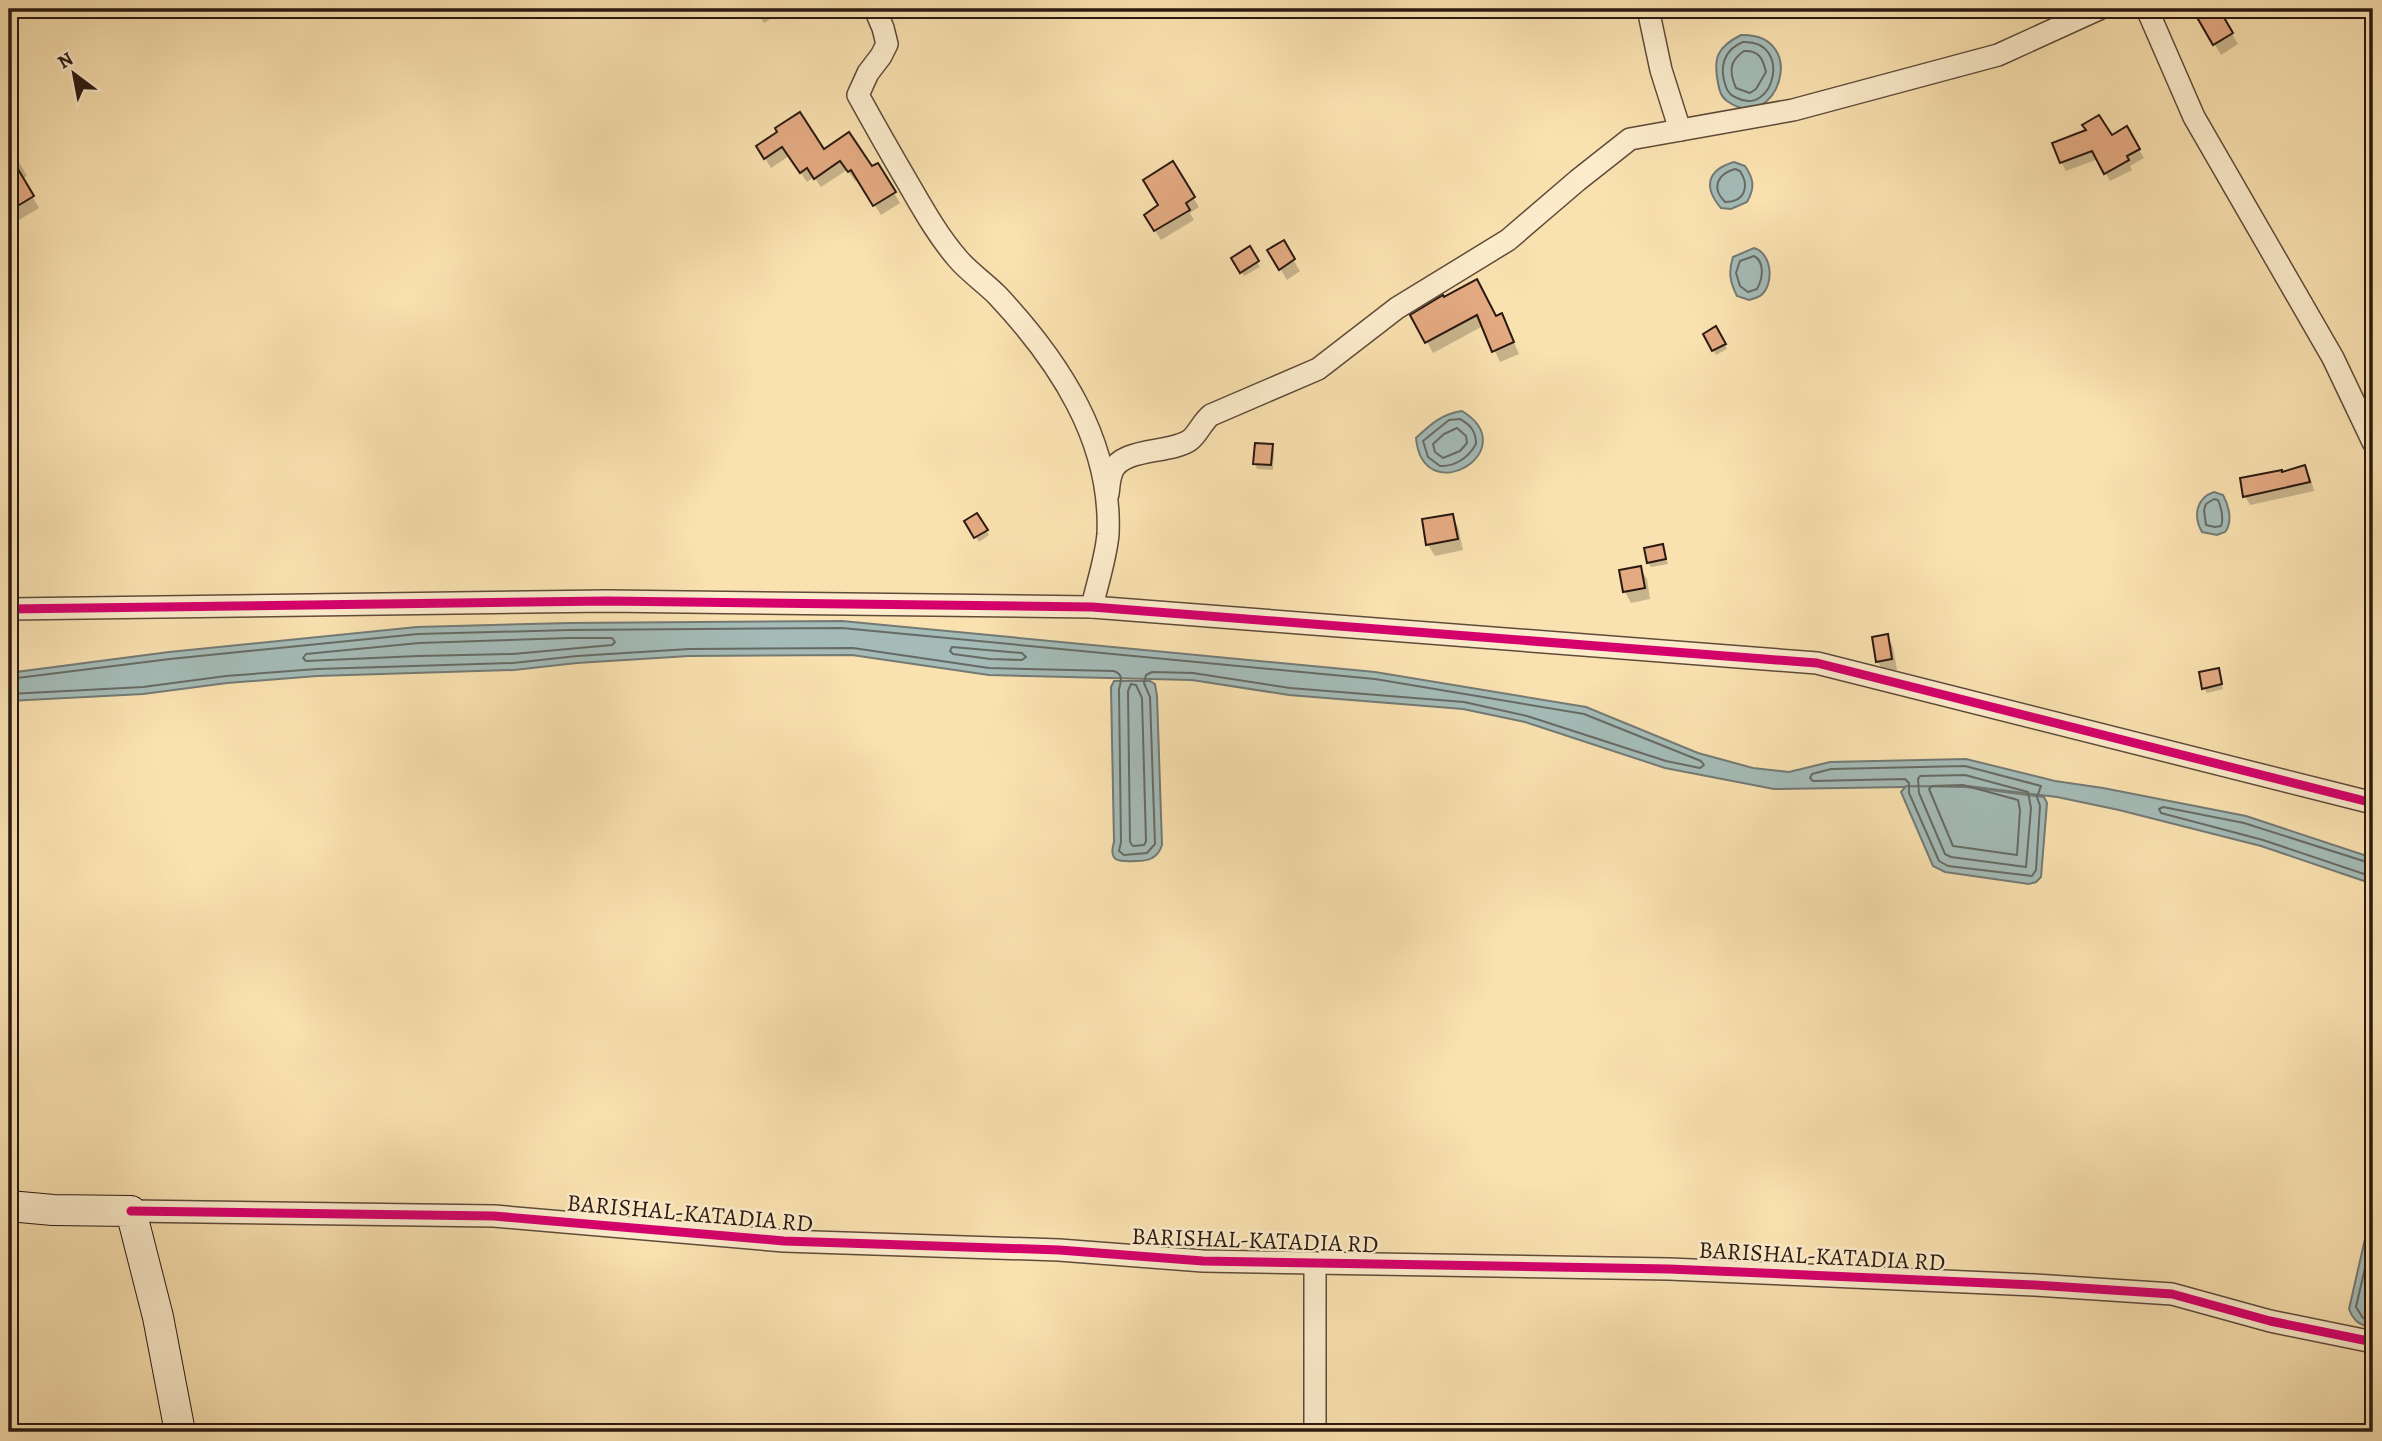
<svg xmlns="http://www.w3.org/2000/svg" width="2382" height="1441" font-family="Alegreya,serif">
<rect width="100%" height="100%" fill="#fae1b0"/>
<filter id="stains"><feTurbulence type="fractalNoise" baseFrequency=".00286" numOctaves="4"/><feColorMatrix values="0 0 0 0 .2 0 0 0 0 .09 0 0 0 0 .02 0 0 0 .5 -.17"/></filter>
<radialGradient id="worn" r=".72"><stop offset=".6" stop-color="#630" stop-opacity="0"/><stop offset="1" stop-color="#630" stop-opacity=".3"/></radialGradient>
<g fill="#a4bbb7" stroke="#737a75" stroke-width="2">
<path d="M1741,35C1811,33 1777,137 1727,101C1721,97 1719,90 1718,83C1713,58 1717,47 1741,35Z"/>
<path d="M1734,162L1745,166C1754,179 1755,188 1747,202L1731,209L1721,208C1703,187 1707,170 1734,162Z"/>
<path d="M1754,248C1772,253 1775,285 1760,296C1756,298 1753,299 1749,300L1737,296C1730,282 1728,272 1733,257Z"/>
<path d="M1462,411C1526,450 1423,512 1416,438C1430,425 1441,414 1462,411Z"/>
<path d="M2214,492L2223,495C2229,506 2233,522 2225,532L2217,535L2202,532C2193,516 2196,498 2214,492Z"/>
<path d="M842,621L1375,672L1586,707L1698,753L1753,768L1789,772L1830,762L1966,759L2055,781L2103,788L2246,816L2373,858V884L2261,846L2119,810L2057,797L1968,786L1774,789L1665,768L1525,722L1463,709L1289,695L1192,680L989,675L852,655L689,656L577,663L514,670L317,676L227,683L143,694L9,701V673L169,652L417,627L570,623Z"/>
<path d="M1114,681H1150L1155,684L1157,696L1162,845C1160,851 1158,855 1152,858C1147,861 1141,861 1136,861C1119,862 1108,862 1114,842L1111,687Z"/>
<path d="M1906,786L1966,787L2044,797L2047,803L2041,877L2036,882L2029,884L1945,872L1933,866L1901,792Z"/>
<path d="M2373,1204V1328C2360,1325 2354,1322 2349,1309Z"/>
</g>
<g fill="#0003">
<path d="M755,9H776L779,13L764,23Z"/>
<path d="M2217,9L2238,44L2221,55L2200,19Z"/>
<path d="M2127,129L2144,158L2130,166L2132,170L2110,181L2098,159L2066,171L2061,162Z"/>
<path d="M779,133L871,169L877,165L900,203L881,215L858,179L855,181L847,170L821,187L814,177L807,182L789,156L771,168L758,147Z"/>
<path d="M11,148L27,176L22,179L39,208L9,226V150Z"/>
<path d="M1172,164L1199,207L1190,213L1194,220L1161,240L1146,216L1160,206Z"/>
<path d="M1283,243L1300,271L1287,280L1270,251Z"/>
<path d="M1249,249L1260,267L1244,276L1234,258Z"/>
<path d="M1442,298L1495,318L1502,315L1519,354L1500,362L1483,326L1433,353L1413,316Z"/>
<path d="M1716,329L1727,349L1716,355L1705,335Z"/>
<path d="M1272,446L1274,451L1273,470L1257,469L1255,464Z"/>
<path d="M2304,467L2310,476L2314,491L2250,505L2245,496L2282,474Z"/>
<path d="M977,515L989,535L979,542L966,522Z"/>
<path d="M1452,516L1458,527L1463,550L1435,556L1428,545Z"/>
<path d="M1662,546L1668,564L1651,567L1648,562Z"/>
<path d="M1640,568L1647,579L1650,599L1631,603L1625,592Z"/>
<path d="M1887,636L1893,647L1897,670L1884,673L1878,662Z"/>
<path d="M2218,670L2223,689L2207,693L2204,688Z"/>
</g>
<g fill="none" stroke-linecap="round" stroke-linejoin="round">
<g stroke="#676a64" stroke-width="2">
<path d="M1743,42C1793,40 1774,117 1737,98C1731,96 1728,93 1726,87C1719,68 1723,50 1743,42Z"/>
<path d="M1744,51C1759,50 1763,59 1766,72L1756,89L1750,93L1736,88C1729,72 1729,61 1744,51Z"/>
<path d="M1735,169L1740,171C1750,186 1745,202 1725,202C1711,188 1717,174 1735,169Z"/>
<path d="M1754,256C1765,262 1763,278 1757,289L1748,292L1740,286L1736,273L1740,261Z"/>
<path d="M1460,419C1471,425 1476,432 1476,444C1469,457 1455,467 1440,466L1428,457L1423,441L1449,420Z"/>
<path d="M1457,428L1466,436L1467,443L1460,451L1443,458L1435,452L1433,444L1444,434Z"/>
<path d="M2214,499L2218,500C2221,506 2224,520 2221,526L2215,527L2206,525L2204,510L2206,504Z"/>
<path d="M570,638H612L615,642L612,645L513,654L418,656L306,661L303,658L306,654L419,643Z"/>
<path d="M952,647L1022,653L1026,657L1022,660L990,659L953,654L950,651Z"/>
<path d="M9,679L170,659L418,634L570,630L842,628L1375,679L1584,714L1701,761L1704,765L1700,768L1666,761L1527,716L1464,702L1290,688L1193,673L1152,672L1146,675L1144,683L1150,697L1155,844L1147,853L1124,855L1119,851L1121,842L1119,689C1121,681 1124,675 1114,671L989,668L853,648L689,649L577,656L513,663L317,669L226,676L143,687L9,694"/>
<path d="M1131,684L1136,685L1142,698L1146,841L1144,845L1133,846L1130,842L1128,691Z"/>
<path d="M1965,766L2041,786L2037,797L2040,806L2036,870L2032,876L1948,866L1939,861L1909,793V783L1905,779L1813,781L1810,778L1812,774L1831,769Z"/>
<path d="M1965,775L2028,792L2031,808L2026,867L1951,857L1945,854L1919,793L1918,779L1920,776Z"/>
<path d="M1963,785L2018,800L2020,810L2017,855L1953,846L1929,789L1932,786Z"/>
<path d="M2373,864L2244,823L2163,807L2159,809L2161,813L2263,840L2373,877"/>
<path d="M2373,1233L2356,1307L2363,1318L2373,1321"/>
</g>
</g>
<g fill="#e4aa82" stroke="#2a1911" stroke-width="2">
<path d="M2214,9H2219L2233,33L2213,45L2198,19Z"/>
<path d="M800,112L824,149L849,132L872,166L878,163L896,192L873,206L851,170L848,172L840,161L814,179L807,168L800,173L782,147L764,159L756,146L777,132L775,128Z"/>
<path d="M2099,115L2112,135L2127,126L2140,149L2127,156L2129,160L2104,174L2092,151L2060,163L2052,143L2086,130L2082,125Z"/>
<path d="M9,154L34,196L9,211Z"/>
<path d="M1173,161L1195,197L1186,203L1190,210L1154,231L1144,215L1158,205L1143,180Z"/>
<path d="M1284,240L1295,259L1279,270L1267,250Z"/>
<path d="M1250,246L1259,261L1240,273L1231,258Z"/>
<path d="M1477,279L1496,316L1502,313L1514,342L1492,352L1477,315L1425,343L1410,315L1443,295L1444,297Z"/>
<path d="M1716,326L1726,344L1712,351L1703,334Z"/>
<path d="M1255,443L1273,444L1271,465L1253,464Z"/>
<path d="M2305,465L2310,482L2243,497L2240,478L2282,470V472Z"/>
<path d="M977,513L988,530L974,538L964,521Z"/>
<path d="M1453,514L1458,539L1426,545L1422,519Z"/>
<path d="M1663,544L1666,559L1647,563L1644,548Z"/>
<path d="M1641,566L1645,588L1623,592L1619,570Z"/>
<path d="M1888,634L1892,659L1876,662L1872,637Z"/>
<path d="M2219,668L2222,684L2202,689L2199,672Z"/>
</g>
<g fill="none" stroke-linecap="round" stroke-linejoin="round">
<g stroke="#5e4b39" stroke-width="24">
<g id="minor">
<path d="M875,9L883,28L887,44L881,56L868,73L858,95C874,124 891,154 908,183C923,209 938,236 958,259C969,272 984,282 997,295C1059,361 1112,441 1108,534C1106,558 1097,584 1092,607"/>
<path d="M1648,9L1661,70L1680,130"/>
<path d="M2147,9L2194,117L2333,358L2373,442"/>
<path d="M1108,494C1109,487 1109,479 1112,472C1121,447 1171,454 1190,440C1198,434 1202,422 1211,415L1318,369L1397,308L1508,240L1578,180L1630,139L1793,110L1998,55L2099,9"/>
<path d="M9,609L607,601L1092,607L1817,663L2373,803"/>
<path d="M131,1211L494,1216L784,1241L1059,1250L1203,1261L1669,1269L2035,1285L2172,1294L2270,1321L2373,1342"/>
<path d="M1315,1432V1263"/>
</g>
</g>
<g stroke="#2a1911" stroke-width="32">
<path id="secondary" d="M9,1206L53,1210L131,1211L158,1317L180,1432"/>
</g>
<use href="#minor" stroke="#fceccc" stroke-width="21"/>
<use href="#secondary" stroke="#fceccc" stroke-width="30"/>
<g stroke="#fceccc" stroke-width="13">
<g id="cycleway">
<path d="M9,609L607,601L1092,607L1817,663L2373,803"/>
<path d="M131,1211L494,1216L784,1241L1059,1250L1203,1261L1669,1269L2035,1285L2172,1294L2270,1321L2373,1342"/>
</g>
</g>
<use href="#cycleway" stroke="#d6006c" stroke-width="9"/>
</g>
<g text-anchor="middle" stroke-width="5" stroke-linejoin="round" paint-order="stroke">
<g font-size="24" fill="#2a1911" stroke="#fceccc">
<text transform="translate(690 1213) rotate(5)" y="8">BARISHAL-KATADIA RD</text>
<text transform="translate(1255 1240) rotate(2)" y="8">BARISHAL-KATADIA RD</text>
<text transform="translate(1822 1256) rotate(3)" y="8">BARISHAL-KATADIA RD</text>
</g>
</g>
<rect width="2382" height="1441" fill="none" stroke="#fae1b0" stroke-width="35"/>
<rect x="10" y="10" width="2361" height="1420" fill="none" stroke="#2a1911" stroke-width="3.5"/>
<rect x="18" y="18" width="2347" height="1406" fill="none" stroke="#2a1911" stroke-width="2"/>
<g transform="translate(74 74) rotate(328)" stroke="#fceccc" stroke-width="5" paint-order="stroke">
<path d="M0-5L12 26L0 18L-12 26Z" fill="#2a1911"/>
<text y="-10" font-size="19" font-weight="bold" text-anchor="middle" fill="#2a1911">N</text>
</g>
<rect width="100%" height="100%" filter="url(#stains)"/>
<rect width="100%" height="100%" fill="url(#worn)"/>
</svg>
